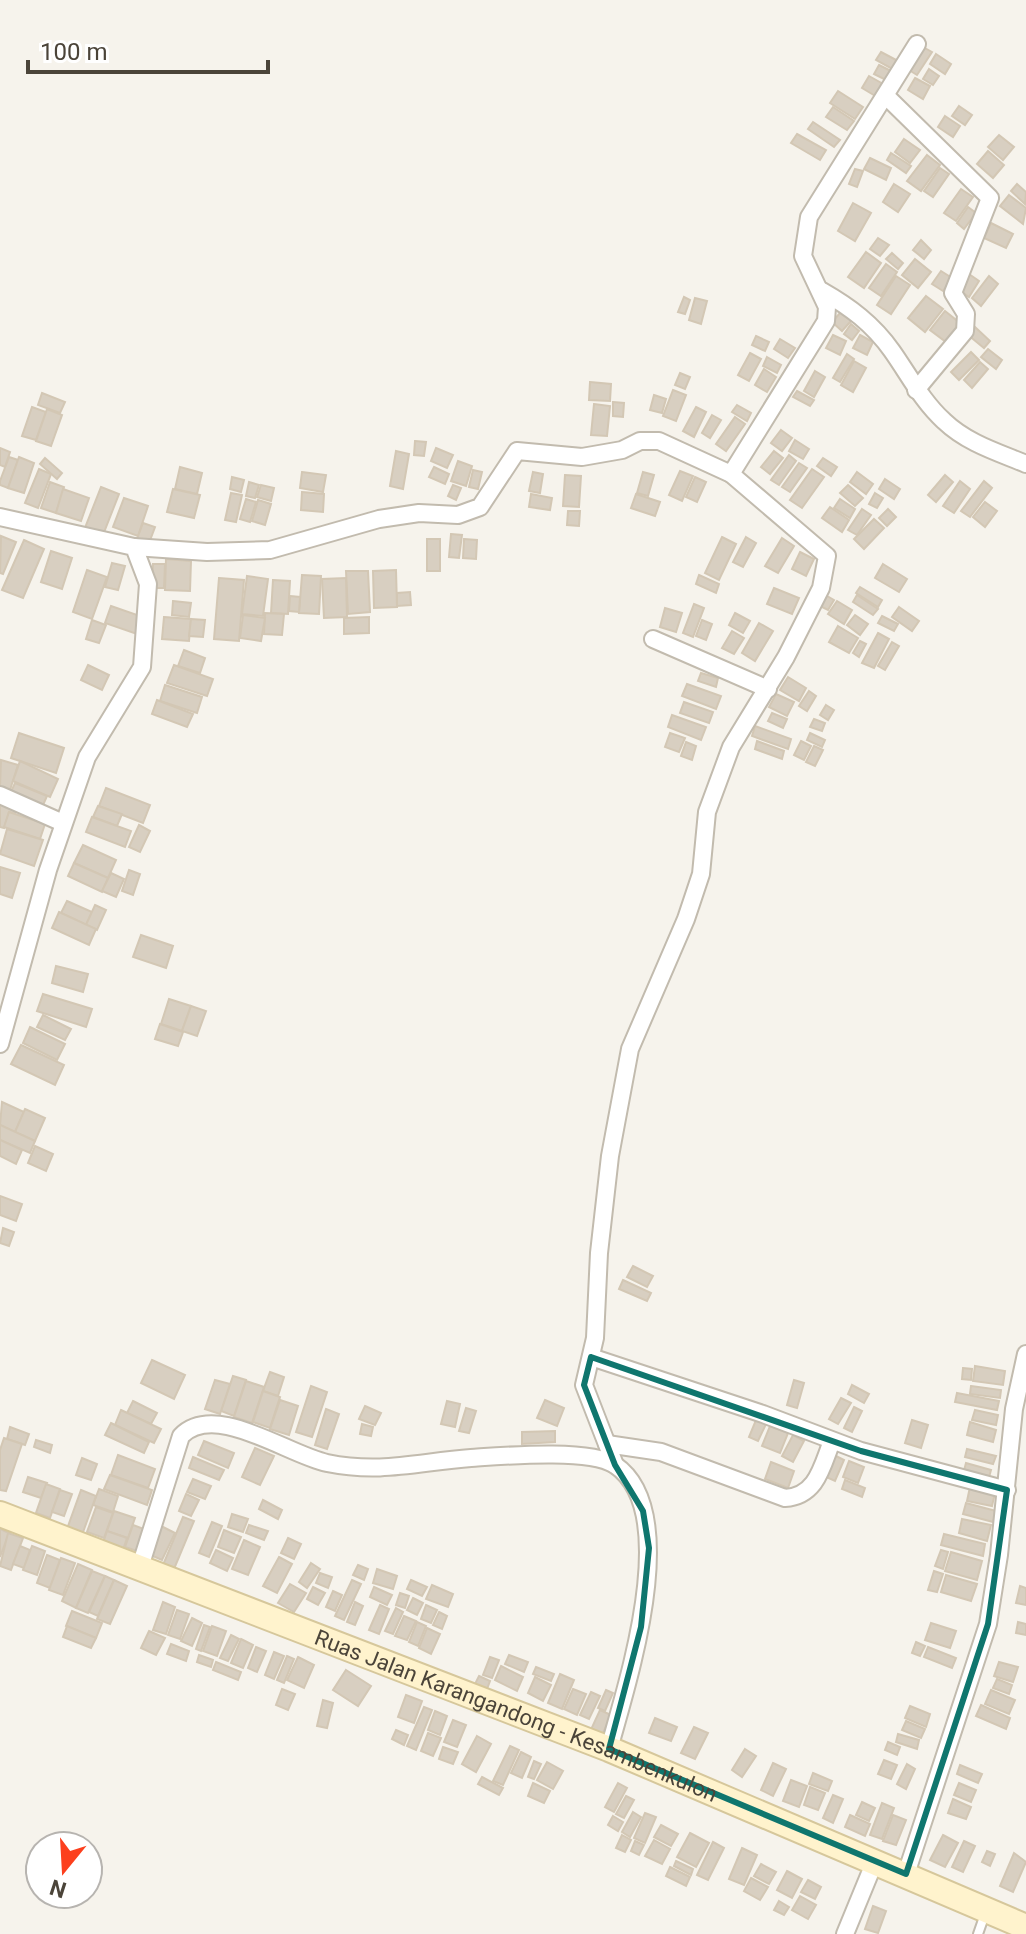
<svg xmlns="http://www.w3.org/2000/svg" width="1026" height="1934" font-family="Roboto,sans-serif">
<rect width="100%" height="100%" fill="#f6f3ec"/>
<g fill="#d8cfc1" stroke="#d3c7b4" stroke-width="2">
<path d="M923,47L932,52L917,75L909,70Z"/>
<path d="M881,52L900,62L896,71L876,60Z"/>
<path d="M936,54L951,64L945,74L930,64Z"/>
<path d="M879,65L893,72L888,81L874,74Z"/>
<path d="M929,69L939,76L933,85L923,79Z"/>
<path d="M869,76L885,85L877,97L862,88Z"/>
<path d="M915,78L930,86L923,99L908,90Z"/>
<path d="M838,91L863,107L855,119L830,103Z"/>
<path d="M959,106L972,115L965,125L952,116Z"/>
<path d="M833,107L854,121L847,130L826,117Z"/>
<path d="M945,116L960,126L953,137L938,127Z"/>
<path d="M813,122L840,140L834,147L808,129Z"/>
<path d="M797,134L826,150L820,160L791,143Z"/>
<path d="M999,135L1014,147L1003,160L988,147Z"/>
<path d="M904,139L920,150L910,163L895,152Z"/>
<path d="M988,151L1004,165L993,178L977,164Z"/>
<path d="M891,153L911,166L906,173L887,160Z"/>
<path d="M927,155L940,165L921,191L907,181Z"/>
<path d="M870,158L891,168L886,180L864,169Z"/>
<path d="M940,168L949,174L933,197L924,191Z"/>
<path d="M855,169L863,171L857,187L849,184Z"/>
<path d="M894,184L910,194L898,212L883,202Z"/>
<path d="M1017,184L1026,192L1025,204L1011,191Z"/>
<path d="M961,189L973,197L956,221L944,213Z"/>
<path d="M1009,195L1026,208L1023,224L1000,206Z"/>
<path d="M853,203L871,213L855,241L838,231Z"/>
<path d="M968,207L976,213L964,229L957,223Z"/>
<path d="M991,223L1013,234L1006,248L984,238Z"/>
<path d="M878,238L889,245L880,256L870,249Z"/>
<path d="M921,240L931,250L924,259L913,250Z"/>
<path d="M866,252L881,263L864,288L848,277Z"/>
<path d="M892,253L903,263L898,269L886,259Z"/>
<path d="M915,259L931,272L918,288L902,275Z"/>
<path d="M886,264L897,272L881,296L869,288Z"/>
<path d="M941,271L952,278L943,291L932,284Z"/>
<path d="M969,274L979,281L969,297L959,290Z"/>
<path d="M896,276L910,285L891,314L877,305Z"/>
<path d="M989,276L998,284L981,306L972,298Z"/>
<path d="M926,296L943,309L925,332L908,318Z"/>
<path d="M684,297L690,300L685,314L678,312Z"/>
<path d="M695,298L707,301L701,324L689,320Z"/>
<path d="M945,311L960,323L946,342L930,330Z"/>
<path d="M841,312L851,321L842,331L832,322Z"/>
<path d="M851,324L859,331L852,340L844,334Z"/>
<path d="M975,327L990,341L984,348L968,335Z"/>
<path d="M833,335L846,341L840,355L826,348Z"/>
<path d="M860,335L873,342L867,355L853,348Z"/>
<path d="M756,336L769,342L765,351L752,345Z"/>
<path d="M780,339L795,348L788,358L774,349Z"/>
<path d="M988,349L1002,360L996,369L981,357Z"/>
<path d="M971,352L979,360L959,380L951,372Z"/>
<path d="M750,353L761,359L749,381L738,375Z"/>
<path d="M847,354L854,359L840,382L833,378Z"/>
<path d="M767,357L781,365L777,373L763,366Z"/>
<path d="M854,361L866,368L853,392L841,385Z"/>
<path d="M980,362L988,369L972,388L964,380Z"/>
<path d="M764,369L776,377L767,392L755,385Z"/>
<path d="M815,371L825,377L814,397L804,391Z"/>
<path d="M680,373L690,377L685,389L675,385Z"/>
<path d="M590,382L611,384L610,401L589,400Z"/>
<path d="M673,390L686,395L676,421L663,416Z"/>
<path d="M797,391L814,400L810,406L793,397Z"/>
<path d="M42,393L65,402L60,413L38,405Z"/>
<path d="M654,395L666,399L662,413L650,410Z"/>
<path d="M613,402L624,403L623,417L613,416Z"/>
<path d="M594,404L610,406L607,436L591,435Z"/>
<path d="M737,405L751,413L747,421L732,412Z"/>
<path d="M32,407L46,412L36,440L22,436Z"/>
<path d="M696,407L706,412L694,437L683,431Z"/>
<path d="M47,409L62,415L51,446L36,441Z"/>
<path d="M712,415L721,420L710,438L702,433Z"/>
<path d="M735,417L745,424L726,451L716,444Z"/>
<path d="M781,430L792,438L782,451L771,443Z"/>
<path d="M795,440L809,449L803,459L789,451Z"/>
<path d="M415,441L426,442L424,456L414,455Z"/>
<path d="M0,448L10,452L5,467L0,465Z"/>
<path d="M436,448L453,455L447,468L431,461Z"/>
<path d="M396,451L409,454L403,489L390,486Z"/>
<path d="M774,451L783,458L770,474L761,467Z"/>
<path d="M789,455L796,461L779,485L771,480Z"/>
<path d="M9,457L18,460L8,488L0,485V481Z"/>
<path d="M19,457L34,463L24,493L8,488Z"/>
<path d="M45,458L62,473L57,479L40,464Z"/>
<path d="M823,458L837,467L831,476L817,466Z"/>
<path d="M458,461L472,466L466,486L451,481Z"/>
<path d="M799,463L807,468L790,492L782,487Z"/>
<path d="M180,467L202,473L197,494L175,489Z"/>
<path d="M434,467L449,474L445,484L429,477Z"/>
<path d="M39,469L51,474L38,508L25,503Z"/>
<path d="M812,469L824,477L802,508L790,500Z"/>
<path d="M473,470L482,472L478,489L469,487Z"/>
<path d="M680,471L693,476L682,501L669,495Z"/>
<path d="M302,472L326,475L323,492L300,488Z"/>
<path d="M533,472L543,474L540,493L529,491Z"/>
<path d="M643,472L654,475L648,496L637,493Z"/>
<path d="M857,472L873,484L866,494L850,482Z"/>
<path d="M565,475L581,476L579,507L563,506Z"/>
<path d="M945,475L953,482L936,502L928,495Z"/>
<path d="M232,477L244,480L241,492L230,489Z"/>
<path d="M695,477L706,482L697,502L686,497Z"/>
<path d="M885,479L900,489L894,499L879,489Z"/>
<path d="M960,481L970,489L954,513L943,506Z"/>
<path d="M984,481L992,488L970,517L961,511Z"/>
<path d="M50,482L64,487L56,513L41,508Z"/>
<path d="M249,482L259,485L255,498L246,496Z"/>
<path d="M261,485L274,488L271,501L257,497Z"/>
<path d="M453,485L461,488L456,500L448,496Z"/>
<path d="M848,485L863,498L855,506L840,493Z"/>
<path d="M101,487L119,494L101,540L83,533Z"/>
<path d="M63,489L89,498L81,521L56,513Z"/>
<path d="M173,489L200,495L194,518L167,512Z"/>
<path d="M302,492L324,494L323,512L301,510Z"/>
<path d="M231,493L242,495L236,522L225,520Z"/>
<path d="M875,493L883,498L877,508L869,504Z"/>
<path d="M531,494L552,498L550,510L529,507Z"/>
<path d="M636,494L660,502L655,516L631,508Z"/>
<path d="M124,498L148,506L138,536L113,527Z"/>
<path d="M246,499L256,502L250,522L240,519Z"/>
<path d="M840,499L855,509L850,518L834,508Z"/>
<path d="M258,500L271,504L265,525L252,521Z"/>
<path d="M985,502L997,511L985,527L973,517Z"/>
<path d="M830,507L849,520L842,532L822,518Z"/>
<path d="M862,509L871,515L857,535L848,530Z"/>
<path d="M888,509L896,517L887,526L879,518Z"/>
<path d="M568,511H580L579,526L567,525Z"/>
<path d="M874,519L884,528L864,549L854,539Z"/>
<path d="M143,523L155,527L149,543L137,539Z"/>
<path d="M451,534L462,535L459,558L449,557Z"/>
<path d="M1,536L16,542L3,574L0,573Z"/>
<path d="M722,537L736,544L719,580L705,573Z"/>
<path d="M746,537L756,543L743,567L733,562Z"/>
<path d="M782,538L794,546L778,573L765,566Z"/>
<rect x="427" y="539" width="13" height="32"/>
<path d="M464,539L477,540L476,559L463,558Z"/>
<path d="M24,540L44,549L23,598L2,590Z"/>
<path d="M51,551L72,558L62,589L41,582Z"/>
<path d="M800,552L814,559L806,576L792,569Z"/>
<path d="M166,559L191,561L190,591L165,590Z"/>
<path d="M112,563L125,566L118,590L105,587Z"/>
<path d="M153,564H165L164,588H152Z"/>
<path d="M883,564L907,579L899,592L875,578Z"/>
<path d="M87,570L107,577L92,619L73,612Z"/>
<path d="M396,570L397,607L374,608L373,571Z"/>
<path d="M346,571H368L370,612L348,614Z"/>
<path d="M302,575L321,576L319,614L299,613Z"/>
<path d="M699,575L719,584L716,593L696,584Z"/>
<path d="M247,576L268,579L263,616L242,614Z"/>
<path d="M219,578L244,580L239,641L214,639Z"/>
<path d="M346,578L347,617L324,618L322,579Z"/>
<path d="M273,580L290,581L288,614L271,613Z"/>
<path d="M860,587L882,600L878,607L856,593Z"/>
<path d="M774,588L799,598L792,614L767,604Z"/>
<path d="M410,592L411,605L397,606V593Z"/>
<path d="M822,593L834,600L828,610L816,604Z"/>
<path d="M857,595L878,609L873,615L853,602Z"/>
<path d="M290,596L300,597L299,612L289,611Z"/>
<path d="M173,601L191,603L189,617L172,615Z"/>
<path d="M837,601L852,610L844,624L828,614Z"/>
<path d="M694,604L704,608L693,637L683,633Z"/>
<path d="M111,606L143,617L137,634L105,623Z"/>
<path d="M899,607L919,621L912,631L892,617Z"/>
<path d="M665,608L682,613L676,632L660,627Z"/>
<path d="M265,613L284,614L282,635L264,634Z"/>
<path d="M735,613L750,621L743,633L729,625Z"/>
<path d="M243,615L265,618L261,641L240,638Z"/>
<path d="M855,615L868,624L860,635L847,625Z"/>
<path d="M882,616L898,624L894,631L878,623Z"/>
<path d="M164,617L191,619L189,641L162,639Z"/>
<path d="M369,617V633L344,634V618Z"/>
<path d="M191,619L205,620L203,637L189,636Z"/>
<path d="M92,620L106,625L99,643L86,639Z"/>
<path d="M702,620L712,624L706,640L696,636Z"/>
<path d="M759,623L773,631L755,661L742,653Z"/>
<path d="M838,626L858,638L849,653L829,642Z"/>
<path d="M732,631L744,638L734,654L722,648Z"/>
<path d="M878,633L889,639L874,668L862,663Z"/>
<path d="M860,641L866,644L859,657L853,653Z"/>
<path d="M892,642L899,646L885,670L878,666Z"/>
<path d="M184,650L205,658L200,673L178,666Z"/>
<path d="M88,665L109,675L102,690L81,680Z"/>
<path d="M174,665L213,679L207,696L167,683Z"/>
<path d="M701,673L718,678L716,687L698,681Z"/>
<path d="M788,677L806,688L799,701L780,690Z"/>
<path d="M687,684L721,696L716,709L682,696Z"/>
<path d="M165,685L202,697L197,713L160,701Z"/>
<path d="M809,691L816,696L807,711L799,706Z"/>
<path d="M776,694L794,702L787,716L769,707Z"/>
<path d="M157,700L193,714L187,727L152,714Z"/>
<path d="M684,702L713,712L709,723L680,713Z"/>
<path d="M826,705L834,710L828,720L820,715Z"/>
<path d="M772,713L787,719L783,728L768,721Z"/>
<path d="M672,715L706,727L701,740L668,727Z"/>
<path d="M814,719L825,723L822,731L810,727Z"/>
<path d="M755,726L791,739L788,749L752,736Z"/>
<path d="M19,733L64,748L56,773L11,758Z"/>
<path d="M670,733L685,738L679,752L665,747Z"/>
<path d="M810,733L825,740L822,747L807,740Z"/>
<path d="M757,741L784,751L782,759L755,749Z"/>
<path d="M801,741L811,746L804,760L794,755Z"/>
<path d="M686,742L696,746L692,760L681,756Z"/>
<path d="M814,746L823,750L815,766L806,762Z"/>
<path d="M1,760L18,765L10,790L0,787Z"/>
<path d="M20,761L58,779L50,797L13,781Z"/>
<path d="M15,783L47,796L40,812L8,798Z"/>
<path d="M106,788L150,805L143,823L99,806Z"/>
<path d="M0,799L17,805L15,814L9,812L4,828L0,827Z"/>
<path d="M98,806L122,814L117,826L93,817Z"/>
<path d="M9,812L45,824L40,839L4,827Z"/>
<path d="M92,817L131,831L125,847L86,832Z"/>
<path d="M139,825L150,831L140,852L129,847Z"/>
<path d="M7,829L43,840L34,866L0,854Z"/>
<path d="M83,845L116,860L108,878L74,863Z"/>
<path d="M74,863L108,878L102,892L68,876Z"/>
<path d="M0,867L20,873L12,898L0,894Z"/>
<path d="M129,870L140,874L133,895L122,891Z"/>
<path d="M111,873L124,879L116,897L102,891Z"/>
<path d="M67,901L92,912L86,925L61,913Z"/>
<path d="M95,905L106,910L97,930L86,925Z"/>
<path d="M59,912L96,929L89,945L52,928Z"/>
<path d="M141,935L173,946L166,968L133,957Z"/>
<path d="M56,966L88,974L83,992L52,983Z"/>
<path d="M43,994L92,1009L86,1027L37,1011Z"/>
<path d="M169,999L191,1006L182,1031L161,1024Z"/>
<path d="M191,1006L206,1011L197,1036L182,1031Z"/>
<path d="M43,1015L71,1029L65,1040L37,1027Z"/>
<path d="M160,1024L183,1032L178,1046L155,1039Z"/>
<path d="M30,1027L65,1044L57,1060L23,1043Z"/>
<path d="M21,1045L64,1065L55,1085L11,1064Z"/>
<path d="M2,1102L24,1112L15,1132L0,1125Z"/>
<path d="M25,1109L45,1118L35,1141L15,1132Z"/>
<path d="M0,1125L35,1141L30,1153L0,1140Z"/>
<path d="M0,1140L22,1150L16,1164L0,1156Z"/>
<path d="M35,1146L53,1154L46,1171L28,1163Z"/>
<path d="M0,1196L22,1204L16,1221L0,1215Z"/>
<path d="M3,1228L14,1232L9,1246L0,1243Z"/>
<path d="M633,1266L653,1276L647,1287L627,1277Z"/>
<path d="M623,1280L651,1293L647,1301L619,1289Z"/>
<path d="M152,1360L185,1375L174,1399L141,1383Z"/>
<path d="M975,1366L1005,1371L1003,1385L973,1381Z"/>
<path d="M963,1368L972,1369L971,1380L962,1379Z"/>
<path d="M270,1372L284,1377L278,1396L263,1391Z"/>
<path d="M233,1376L246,1380L234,1416L221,1411Z"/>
<path d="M215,1380L230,1384L220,1414L205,1409Z"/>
<path d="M794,1380L804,1383L797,1408L787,1405Z"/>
<path d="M246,1381L264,1387L252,1423L234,1417Z"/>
<path d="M852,1385L869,1394L864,1403L848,1394Z"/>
<path d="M311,1386L327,1392L312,1437L296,1432Z"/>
<path d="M971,1386L1001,1390L1000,1398L970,1394Z"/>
<path d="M263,1391L280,1397L270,1428L253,1422Z"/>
<path d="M957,1393L999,1401L997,1410L955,1402Z"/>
<path d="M841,1398L851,1403L838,1424L829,1419Z"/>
<path d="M280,1400L298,1406L289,1435L270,1429Z"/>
<path d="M545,1400L564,1408L557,1426L537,1418Z"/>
<path d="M133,1401L157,1413L151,1424L127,1413Z"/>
<path d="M447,1401L460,1404L455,1427L441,1424Z"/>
<path d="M365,1406L381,1413L375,1425L359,1419Z"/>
<path d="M854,1407L862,1411L852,1432L844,1428Z"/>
<path d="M466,1408L476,1411L469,1433L459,1431Z"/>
<path d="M326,1409L339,1414L327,1449L315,1445Z"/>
<path d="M121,1410L161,1429L154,1443L115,1425Z"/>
<path d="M975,1410L998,1415L996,1425L972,1420Z"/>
<path d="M756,1420L766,1424L758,1441L749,1437Z"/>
<path d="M912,1420L928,1425L921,1448L905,1443Z"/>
<path d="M970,1422L996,1430L993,1442L967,1435Z"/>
<path d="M111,1423L149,1442L144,1453L105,1435Z"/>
<path d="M362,1424L373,1427L371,1436L360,1434Z"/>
<path d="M770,1426L788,1433L780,1453L762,1446Z"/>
<path d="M10,1427L29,1434L25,1445L7,1439Z"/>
<path d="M555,1431V1442L522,1444V1432Z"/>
<path d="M793,1435L804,1441L793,1462L782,1456Z"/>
<path d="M4,1438L22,1444L6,1491L0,1490V1450Z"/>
<path d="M36,1440L52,1445L50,1453L34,1447Z"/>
<path d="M204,1441L234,1453L228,1468L198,1455Z"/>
<path d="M255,1448L274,1456L260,1485L242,1477Z"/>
<path d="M967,1449L996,1456L993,1464L965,1457Z"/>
<path d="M118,1455L155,1469L148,1488L111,1475Z"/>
<path d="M834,1455L844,1460L835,1481L824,1476Z"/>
<path d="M193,1457L224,1470L219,1480L189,1468Z"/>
<path d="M82,1458L97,1464L91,1480L76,1475Z"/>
<path d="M849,1461L864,1467L858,1483L843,1477Z"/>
<path d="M771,1462L794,1471L788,1488L765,1479Z"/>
<path d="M966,1463L991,1470L988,1481L963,1474Z"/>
<path d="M110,1475L152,1490L147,1505L104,1489Z"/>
<path d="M28,1477L47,1483L41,1498L23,1492Z"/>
<path d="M193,1479L211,1486L205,1499L187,1492Z"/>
<path d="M845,1480L865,1488L862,1497L842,1489Z"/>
<path d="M46,1484L60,1489L50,1518L36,1513Z"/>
<path d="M970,1487L995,1493L992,1506L967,1501Z"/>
<path d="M99,1489L118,1496L113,1512L93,1505Z"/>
<path d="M60,1490L72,1494L64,1516L52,1512Z"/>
<path d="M81,1490L96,1496L82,1535L67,1529Z"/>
<path d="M186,1494L199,1500L191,1516L179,1511Z"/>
<path d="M263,1500L282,1510L278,1519L259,1509Z"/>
<path d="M966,1503L996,1511L993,1522L963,1514Z"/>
<path d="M96,1507L113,1513L104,1538L87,1532Z"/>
<path d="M114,1511L135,1518L128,1538L107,1531Z"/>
<path d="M232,1514L248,1519L243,1532L228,1527Z"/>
<path d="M183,1517L194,1521L174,1569L163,1565Z"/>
<path d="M962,1519L991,1525L987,1541L959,1533Z"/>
<path d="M212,1522L222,1526L209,1557L199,1553Z"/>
<path d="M133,1525L144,1529L137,1551L125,1547Z"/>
<path d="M249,1525L268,1531L264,1540L246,1533Z"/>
<path d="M161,1526L175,1533L162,1560L148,1554Z"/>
<path d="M0,1529L9,1533L0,1557Z"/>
<path d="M224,1530L241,1537L234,1553L218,1547Z"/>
<path d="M107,1531L127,1538L122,1553L102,1546Z"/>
<path d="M8,1533L23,1538L11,1570L0,1566Z"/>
<path d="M944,1534L985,1544L983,1556L941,1545Z"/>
<path d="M288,1538L301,1544L294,1559L281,1553Z"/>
<path d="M244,1540L260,1547L248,1575L232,1569Z"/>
<path d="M20,1546L30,1550L24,1568L13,1564Z"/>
<path d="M32,1546L45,1551L37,1575L23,1570Z"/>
<path d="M216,1550L233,1558L227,1571L210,1563Z"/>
<path d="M941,1550L948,1552L943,1569L935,1566Z"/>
<path d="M951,1552L982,1561L977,1580L945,1571Z"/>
<path d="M47,1555L60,1560L50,1588L37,1583Z"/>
<path d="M279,1557L292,1564L277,1593L263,1586Z"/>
<path d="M61,1558L75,1563L63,1595L49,1590Z"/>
<path d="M311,1563L320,1569L307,1588L299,1582Z"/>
<path d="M78,1564L92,1570L76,1608L62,1601Z"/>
<path d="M358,1565L368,1569L364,1580L353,1575Z"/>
<path d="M377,1569L397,1576L393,1589L373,1583Z"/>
<path d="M92,1571L105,1576L88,1613L76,1608Z"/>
<path d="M934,1571L943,1574L937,1592L928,1590Z"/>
<path d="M320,1573L332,1577L328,1588L316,1583Z"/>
<path d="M946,1575L977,1584L971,1601L941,1592Z"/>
<path d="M105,1576L114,1580L98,1616L89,1612Z"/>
<path d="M114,1580L127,1586L110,1624L97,1619Z"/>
<path d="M352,1580L361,1584L344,1620L335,1616Z"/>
<path d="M411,1580L427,1587L422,1596L407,1589Z"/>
<path d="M290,1584L306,1593L294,1612L278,1603Z"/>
<path d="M432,1585L453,1594L448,1607L426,1599Z"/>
<path d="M1020,1586L1026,1588V1605L1016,1603Z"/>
<path d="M313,1587L325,1593L318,1605L307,1599Z"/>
<path d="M374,1587L392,1595L387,1605L370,1597Z"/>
<path d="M333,1591L342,1595L335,1611L326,1607Z"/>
<path d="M400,1593L409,1596L405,1608L396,1605Z"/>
<path d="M413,1598L423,1603L417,1615L407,1610Z"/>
<path d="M163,1602L175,1607L166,1634L153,1630Z"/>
<path d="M355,1602L363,1606L355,1625L347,1622Z"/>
<path d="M380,1605L389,1609L379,1634L369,1630Z"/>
<path d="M426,1605L437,1610L431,1623L421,1619Z"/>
<path d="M396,1608L403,1612L393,1634L385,1631Z"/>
<path d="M177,1610L189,1614L180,1639L168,1635Z"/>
<path d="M72,1611L102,1623L96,1638L66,1626Z"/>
<path d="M439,1612L447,1616L442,1629L433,1625Z"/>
<path d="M404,1616L416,1621L407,1640L395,1636Z"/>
<path d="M192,1618L202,1623L192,1646L181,1641Z"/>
<path d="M417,1622L426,1626L418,1646L409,1642Z"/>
<path d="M1018,1622L1026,1624V1635L1016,1633Z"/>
<path d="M931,1623L956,1631L950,1648L925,1640Z"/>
<path d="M204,1625L210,1627L201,1651L196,1649Z"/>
<path d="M67,1626L96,1638L91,1648L63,1637Z"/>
<path d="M212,1626L226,1631L217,1656L203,1651Z"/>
<path d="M427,1628L440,1634L431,1654L419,1648Z"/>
<path d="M149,1631L165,1638L156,1655L141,1648Z"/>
<path d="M231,1635L239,1639L228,1661L220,1658Z"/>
<path d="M241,1639L253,1645L243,1668L231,1663Z"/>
<path d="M916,1642L925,1646L920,1656L912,1653Z"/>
<path d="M171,1644L189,1651L186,1661L167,1654Z"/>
<path d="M256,1647L266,1651L257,1672L248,1668Z"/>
<path d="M928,1647L956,1658L952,1668L924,1657Z"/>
<path d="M274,1652L284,1656L274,1679L265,1675Z"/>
<path d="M199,1655L213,1660L211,1667L197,1662Z"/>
<path d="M509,1655L528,1662L524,1672L505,1664Z"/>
<path d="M287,1656L294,1659L284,1683L277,1680Z"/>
<path d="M298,1657L314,1665L304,1688L287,1680Z"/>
<path d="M490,1657L499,1660L492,1678L483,1675Z"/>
<path d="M216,1662L241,1672L238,1680L213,1670Z"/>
<path d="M999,1662L1018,1667L1013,1682L994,1676Z"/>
<path d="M501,1666L523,1677L517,1691L495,1680Z"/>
<path d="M536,1667L554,1674L551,1681L533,1674Z"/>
<path d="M346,1670L371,1686L358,1706L333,1690Z"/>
<path d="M560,1674L574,1680L562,1709L548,1703Z"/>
<path d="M479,1676L490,1681L485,1694L473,1688Z"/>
<path d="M535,1677L551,1685L543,1701L528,1693Z"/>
<path d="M997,1679L1012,1685L1009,1694L993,1688Z"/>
<path d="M282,1689L295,1694L288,1710L276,1705Z"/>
<path d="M573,1689L586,1694L577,1715L564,1709Z"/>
<path d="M606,1690L613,1693L605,1711L598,1708Z"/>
<path d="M991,1690L1015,1700L1009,1714L985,1704Z"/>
<path d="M591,1692L600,1696L589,1719L580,1715Z"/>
<path d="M406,1695L422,1701L414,1723L398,1717Z"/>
<path d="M323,1700L333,1703L327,1728L317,1726Z"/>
<path d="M981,1705L1010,1718L1006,1729L976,1716Z"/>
<path d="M910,1706L930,1714L926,1727L905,1718Z"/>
<path d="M424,1707L432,1710L416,1750L407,1746Z"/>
<path d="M600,1710L611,1715L599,1742L588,1736Z"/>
<path d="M435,1711L447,1716L440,1735L428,1730Z"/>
<path d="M655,1718L677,1727L671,1741L649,1733Z"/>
<path d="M453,1720L466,1725L457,1747L444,1742Z"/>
<path d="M906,1721L925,1729L921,1738L902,1730Z"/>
<path d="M694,1727L708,1733L695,1759L681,1753Z"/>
<path d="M396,1730L408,1735L404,1745L392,1739Z"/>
<path d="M428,1733L441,1738L433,1756L421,1751Z"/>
<path d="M898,1734L919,1740L917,1749L896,1742Z"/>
<path d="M477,1736L491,1744L476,1772L462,1764Z"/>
<path d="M888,1742L900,1747L897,1755L885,1750Z"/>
<path d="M510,1746L519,1750L503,1785L493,1781Z"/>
<path d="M443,1747L458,1752L453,1764L439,1759Z"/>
<path d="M745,1749L756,1756L742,1777L732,1770Z"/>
<path d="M521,1752L531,1757L522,1778L511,1773Z"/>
<path d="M884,1760L897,1765L891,1779L878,1774Z"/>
<path d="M534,1761L541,1764L534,1779L528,1777Z"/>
<path d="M547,1762L563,1771L553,1789L537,1780Z"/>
<path d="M773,1763L786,1769L773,1796L761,1790Z"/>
<path d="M907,1764L915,1769L906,1789L897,1784Z"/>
<path d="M960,1765L982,1774L978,1783L957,1774Z"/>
<path d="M813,1773L832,1781L828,1791L809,1784Z"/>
<path d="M482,1777L503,1788L499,1795L478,1784Z"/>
<path d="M791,1780L807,1786L799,1807L783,1801Z"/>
<path d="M533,1783L550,1791L544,1803L528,1796Z"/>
<path d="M618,1783L627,1788L614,1812L605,1807Z"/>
<path d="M959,1783L976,1790L971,1802L954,1795Z"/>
<path d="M810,1787L825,1793L818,1810L804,1805Z"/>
<path d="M833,1795L843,1799L833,1823L823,1818Z"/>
<path d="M626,1796L634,1800L624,1818L616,1814Z"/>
<path d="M953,1799L971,1807L966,1819L948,1813Z"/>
<path d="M862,1802L875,1808L869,1821L856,1815Z"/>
<path d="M882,1803L894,1808L882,1839L870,1835Z"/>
<path d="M633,1812L641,1817L630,1837L622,1832Z"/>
<path d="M645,1813L656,1817L645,1843L634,1838Z"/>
<path d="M850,1815L870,1824L865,1836L845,1827Z"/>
<path d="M893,1815L906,1820L896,1845L883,1841Z"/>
<path d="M613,1816L623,1822L618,1831L608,1825Z"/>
<path d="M661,1825L678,1834L671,1846L654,1837Z"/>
<path d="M690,1833L709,1843L696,1867L677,1857Z"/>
<path d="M622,1835L631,1840L625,1852L616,1848Z"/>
<path d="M943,1835L958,1843L945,1867L930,1860Z"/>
<path d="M654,1840L670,1849L662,1864L645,1856Z"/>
<path d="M635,1841L644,1845L639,1855L631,1851Z"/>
<path d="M964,1841L975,1846L963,1872L952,1867Z"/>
<path d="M713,1842L724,1848L708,1880L697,1875Z"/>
<path d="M742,1848L757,1855L744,1885L729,1879Z"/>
<path d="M987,1851L995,1854L990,1866L982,1862Z"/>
<path d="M1014,1853L1026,1862L1013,1892L1000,1886Z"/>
<path d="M676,1861L693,1869L691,1875L674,1866Z"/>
<path d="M761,1864L776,1872L769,1884L754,1876Z"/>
<path d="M670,1867L690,1877L686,1886L666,1876Z"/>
<path d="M787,1871L802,1879L792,1898L777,1890Z"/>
<path d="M751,1878L768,1887L760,1900L744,1891Z"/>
<path d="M808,1880L821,1887L815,1899L801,1892Z"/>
<path d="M800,1896L816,1905L808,1919L792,1910Z"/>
<path d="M779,1901L789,1907L784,1915L774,1910Z"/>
<path d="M873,1906L886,1911L878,1933L865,1929Z"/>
</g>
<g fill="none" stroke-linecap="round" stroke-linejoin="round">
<g stroke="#c2bbae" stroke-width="12">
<path id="service" d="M978,1934L985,1914"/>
</g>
<g stroke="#c2bbae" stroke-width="20">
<g id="minor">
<path d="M886,96L990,198L953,293L966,314L965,331L916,390"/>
<path d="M822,291C850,307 873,324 892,351C909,375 922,401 944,421C967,443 997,452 1026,464"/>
<path d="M731,474L826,321L827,307L803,256L809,217L917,44"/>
<path d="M0,517L134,547L148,584L142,667L87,757L48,870L0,1044"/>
<path d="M134,547L207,552L270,550L379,519L419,513L458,515L480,507L517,451L582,457L622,450L640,441H659L731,474L827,556L821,588L786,657L731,747L707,812L701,874L686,919L630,1049L610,1156L599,1253L595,1338L584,1385L615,1465"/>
<path d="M653,639L768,689"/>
<path d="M0,795L63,823"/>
<path d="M591,1357L763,1414L861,1451L1007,1490"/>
<path d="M607,1444L661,1452L785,1498C817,1496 822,1466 832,1441"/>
<path d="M140,1567L181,1436C215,1401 288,1455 327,1463C381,1474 418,1462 471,1458C502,1456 590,1448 615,1465C684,1512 626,1686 609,1749"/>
<path d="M906,1874L988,1624L999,1555L1014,1409L1026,1354"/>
<path d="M845,1934L875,1861"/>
</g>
</g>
<g stroke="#d6c79b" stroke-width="28">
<g id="secondary">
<path id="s1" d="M0,1514L609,1749L1026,1927"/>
</g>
</g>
<use href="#service" stroke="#fff" stroke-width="8"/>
<use href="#minor" stroke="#fff" stroke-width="16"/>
<use href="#secondary" stroke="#fff3cd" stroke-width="24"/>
</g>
<path fill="none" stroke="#0f766e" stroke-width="6" stroke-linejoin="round" d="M591,1357L861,1451L1007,1490L988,1624L906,1874L609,1749L641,1627L649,1548L643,1511L615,1465L584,1385Z"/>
<g text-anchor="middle" stroke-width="8" stroke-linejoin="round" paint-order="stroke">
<g font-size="22" fill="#4b4439" stroke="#fff">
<text dy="8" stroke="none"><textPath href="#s1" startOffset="554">Ruas Jalan Karangandong - Kesambenkulon</textPath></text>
</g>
</g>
<g transform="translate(64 1870) rotate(198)"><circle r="38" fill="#ffffff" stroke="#b7b4b0" stroke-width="2"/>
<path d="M0-6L14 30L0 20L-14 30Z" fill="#fc3f1d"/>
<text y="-12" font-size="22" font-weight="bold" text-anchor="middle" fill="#4b4439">N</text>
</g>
<path d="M28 60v12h240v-12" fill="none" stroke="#4b4439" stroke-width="4"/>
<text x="40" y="60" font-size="24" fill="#4b4439" stroke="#ffffff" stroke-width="6" paint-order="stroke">100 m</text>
</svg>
